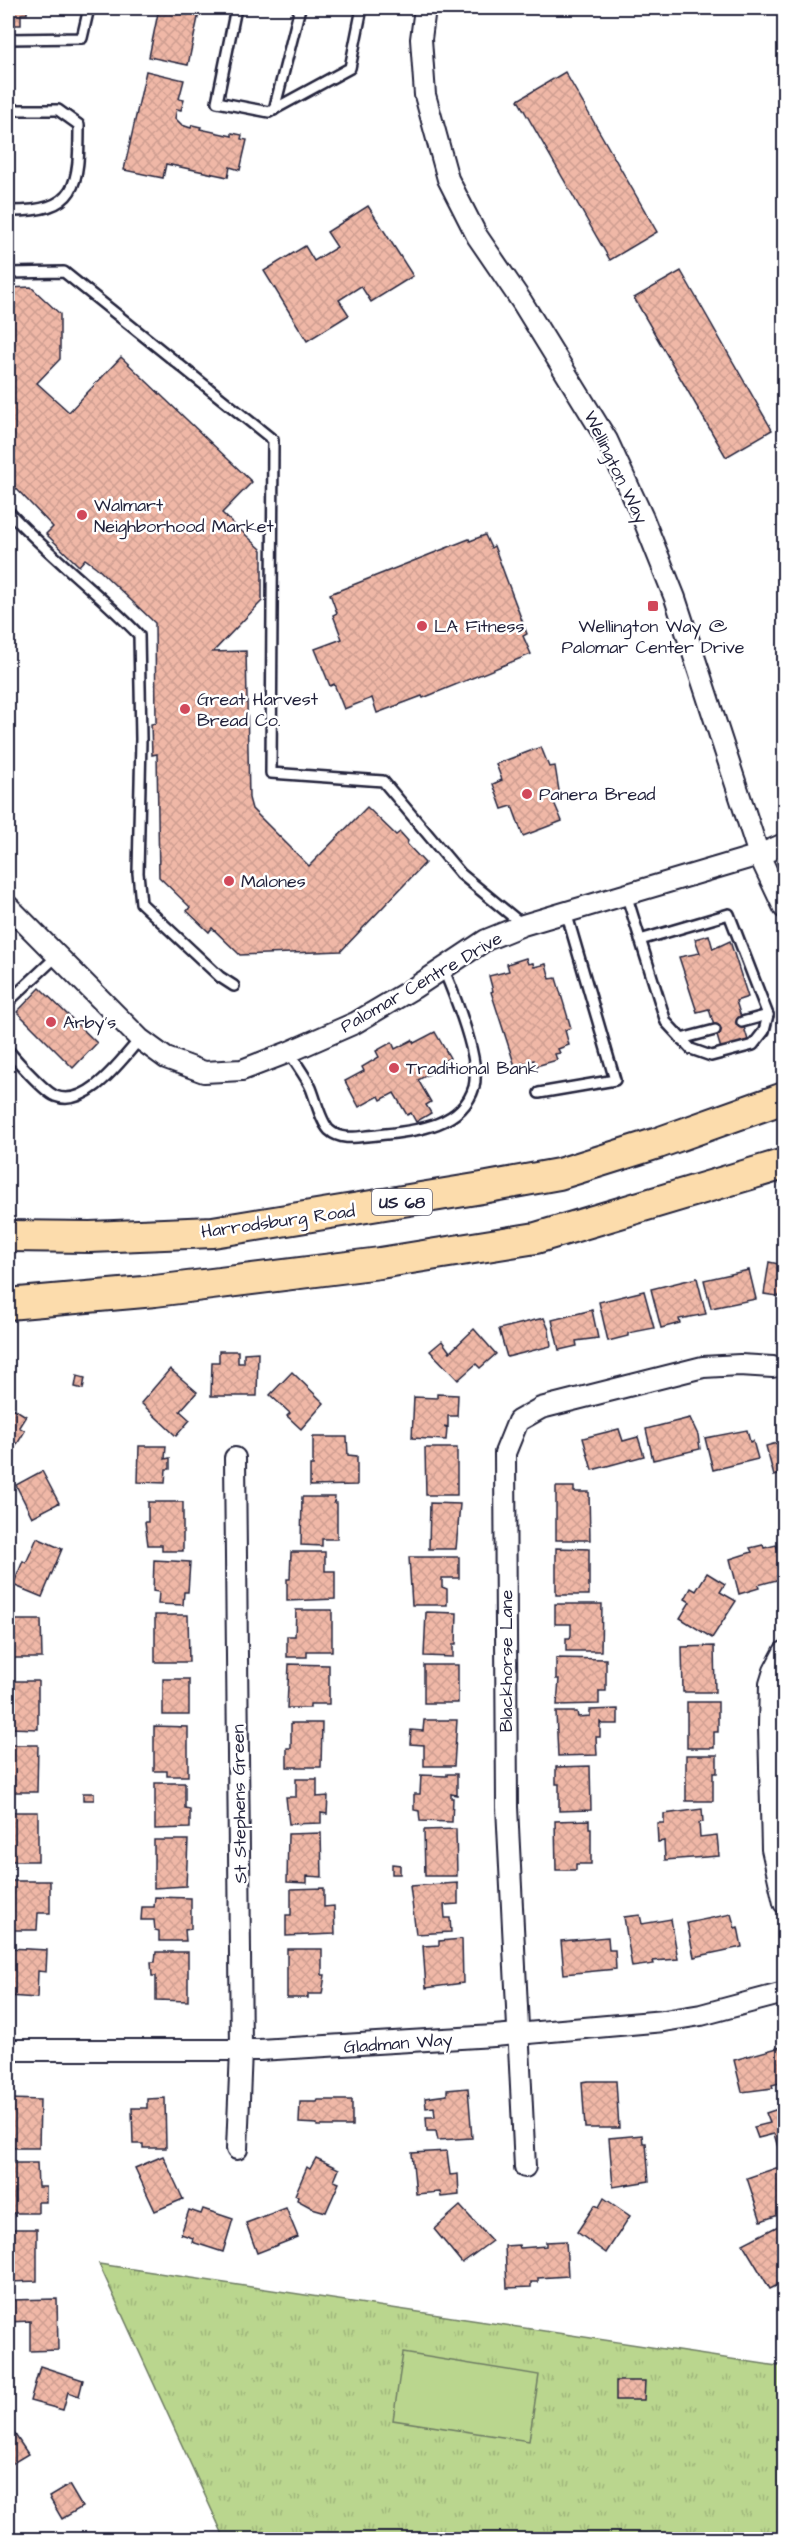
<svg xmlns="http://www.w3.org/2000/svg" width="792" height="2547" font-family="'Architects Daughter',sans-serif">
<defs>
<pattern id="grass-tufts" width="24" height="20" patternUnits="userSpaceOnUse" patternTransform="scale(1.5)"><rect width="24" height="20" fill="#bad68e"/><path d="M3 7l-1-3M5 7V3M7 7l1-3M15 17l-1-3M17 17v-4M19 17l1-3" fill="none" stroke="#a0b77b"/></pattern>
<pattern id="building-cross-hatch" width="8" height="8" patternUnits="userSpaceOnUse" patternTransform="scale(1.5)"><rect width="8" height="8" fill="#f0b8a7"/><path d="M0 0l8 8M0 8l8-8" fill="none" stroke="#ce9e91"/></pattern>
</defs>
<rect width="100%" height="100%" fill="#fff"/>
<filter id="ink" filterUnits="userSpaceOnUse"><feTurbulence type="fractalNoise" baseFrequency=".0167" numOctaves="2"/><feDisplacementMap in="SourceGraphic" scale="12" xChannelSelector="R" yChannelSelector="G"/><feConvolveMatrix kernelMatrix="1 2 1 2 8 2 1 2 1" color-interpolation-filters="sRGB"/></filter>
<g filter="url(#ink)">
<path fill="url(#grass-tufts)" stroke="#6e7c64" stroke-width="1.5" d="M99,2264L784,2367V2539H225Z"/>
<path fill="#bad68e" stroke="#6e7c64" stroke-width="1.5" d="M403,2353L539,2375L529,2441L393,2420Z"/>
<g fill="url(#building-cross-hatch)" stroke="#22223b" stroke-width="1.5">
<path d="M8,8H27V14H21V25H8Z"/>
<path d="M159,8H200L188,65L149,57Z"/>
<path d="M146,71L184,80L179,99L184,100L181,110L177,109L175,118L182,125L191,128L192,125L201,127L200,129L232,136V133L242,135L241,139L247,140L240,170L230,167L228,177L166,164L163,178L124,170Z"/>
<path d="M565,72L657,232L610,260L518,100Z"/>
<rect x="8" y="130" width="4" height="33"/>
<path d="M368,206L413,276L371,302L361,286L339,300L349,315L307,341L264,271L305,246L314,261L337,247L327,232Z"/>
<path d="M681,271L772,430L726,457L634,298Z"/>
<path d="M31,287L60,314V359L37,383L69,412L121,357L252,482L222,513L262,550V601L213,652L246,651L249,798L252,809L309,866L367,807L396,835L400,832L408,841L407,844L425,863L341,951L240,955L212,928L209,932L187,911L190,907L159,877L157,754L152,755L151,724L156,723L155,623L96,567L85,559L79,566L46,534L53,527L8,480V288Z"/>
<path d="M485,535L491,548L494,546L527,634L523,636L531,654L423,698L422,696L377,713L372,698L344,709L334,684L330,686L315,649L342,639L333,615L337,613L330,594L469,539L470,541Z"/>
<path d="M541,747L549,767L555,766L560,797L553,800L562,821L523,836L512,806L502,809L493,784L502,780L496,764Z"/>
<path d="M709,935L713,949L730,941L748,997L736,1001L748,1040L721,1049L709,1009L697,1012L679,957L700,953L695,939Z"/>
<path d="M526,958L528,964L533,963L534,967L546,964L550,979L556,978L571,1028L565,1030L569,1045L558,1049L560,1053L555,1054L557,1060L536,1066L534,1060L515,1066L491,992L493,991L489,976L509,971L507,964Z"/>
<path d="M40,988L97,1043L73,1068L17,1012Z"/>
<path d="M435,1032L450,1058L429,1069L431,1073L418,1080L431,1102L426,1105L431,1113L416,1122L411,1113L407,1115L394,1093L381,1100L379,1096L359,1107L345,1081L364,1071L362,1067L379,1057L376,1051L392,1042L395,1049L412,1040L414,1043Z"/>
<path d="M769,1262L784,1265V1297L764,1294Z"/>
<path d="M749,1270L756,1299L711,1308L704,1280Z"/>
<path d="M697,1278L706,1314L679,1319L680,1323L661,1328L651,1289Z"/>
<path d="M644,1291L654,1328L628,1333V1336L608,1341L599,1302Z"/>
<path d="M592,1310L598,1338L576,1341L577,1346L559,1350L552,1320Z"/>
<path d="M544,1318L549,1330L551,1346L507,1357L499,1329Z"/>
<path d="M474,1329L496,1354L480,1368L476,1364L458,1380L430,1351L442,1341L450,1352Z"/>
<path d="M219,1351H238V1363H244V1353L258,1352L257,1396H211L212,1362H219Z"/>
<path d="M170,1369L197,1392L180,1411L190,1420L176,1436L141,1403Z"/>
<path d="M292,1372L324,1403L301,1429L287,1416L290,1413L270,1395Z"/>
<path d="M77,1376L85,1378L83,1389L75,1387Z"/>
<path d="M437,1394L458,1395L457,1416H448V1427L444,1426L447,1428L446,1440L412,1438L414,1397L437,1398Z"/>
<path d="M8,1405L26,1416L19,1427L25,1431L16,1446L8,1440Z"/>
<path d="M690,1418L698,1435L700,1449L653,1460L646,1429Z"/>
<path d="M619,1429L623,1441L638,1437L644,1456L592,1470L583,1438Z"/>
<path d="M747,1430L750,1442L753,1441L758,1459L713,1470L705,1438Z"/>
<path d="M313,1437H347L348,1455L357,1456V1485L310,1486V1465H313Z"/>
<path d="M784,1441V1483L782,1474L774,1476L766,1446Z"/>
<path d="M139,1446H166L165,1459L170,1458V1469H166L165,1483L138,1482Z"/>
<path d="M425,1448H457V1495H426Z"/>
<path d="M42,1471L59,1503L32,1517L16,1485Z"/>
<path d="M556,1487H574V1492H589L590,1540H556Z"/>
<path d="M302,1497H335L334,1503H337V1539H322V1546L301,1545Z"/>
<path d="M148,1502H183V1551H162V1545H148L145,1522H148Z"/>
<path d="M430,1503L460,1504L456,1549H429Z"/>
<path d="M37,1538L62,1549L42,1597L13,1585L23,1561L26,1563Z"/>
<path d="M763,1545L764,1548L776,1545L782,1557L784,1578L758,1585L759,1588L739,1594L730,1559L752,1552L750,1548Z"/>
<path d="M556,1548L589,1549V1595H556Z"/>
<path d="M291,1552H325V1571H335V1599L287,1601V1579H290Z"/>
<path d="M409,1557H459V1578H442V1587L447,1589V1605H412Z"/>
<path d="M154,1560L190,1562L188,1592H184L183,1605L158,1604L159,1592L153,1591Z"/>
<path d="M707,1573L725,1584L720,1592L736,1601L712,1638L680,1618L690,1602L685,1599L691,1588L696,1591Z"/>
<path d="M555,1604H602L601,1651H566V1638H570L571,1635V1624H555Z"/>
<path d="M296,1610H332V1651H307V1657H287V1636H295Z"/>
<path d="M426,1612L457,1613L456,1644H453V1657L424,1656Z"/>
<path d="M155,1615H188L189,1662H155Z"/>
<path d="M10,1620H41L42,1658H10Z"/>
<path d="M714,1646L715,1692H683L682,1647Z"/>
<path d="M556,1658L606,1659V1691H599V1704L557,1705L559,1679H556Z"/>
<path d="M289,1664L329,1665V1704H310V1708H287Z"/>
<rect x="424" y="1665" width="34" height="38"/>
<rect x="163" y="1679" width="26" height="36"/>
<path d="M9,1681H38V1729L10,1728Z"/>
<path d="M687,1702H718V1732H714V1748H687Z"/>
<path d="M618,1709V1724H602L600,1722V1737H596L597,1755L558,1756L556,1712H577L578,1717L590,1716V1710Z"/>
<path d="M424,1720H457L454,1766H424V1745L410,1744L411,1730L423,1731Z"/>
<path d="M291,1723H322L321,1767H287V1748H291Z"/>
<path d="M154,1726L188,1727V1776H167V1771H154Z"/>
<path d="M8,1745H38L37,1792H8Z"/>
<path d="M686,1755H717V1773H713V1801H686Z"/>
<path d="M590,1766L591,1810L559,1811V1784H556V1767Z"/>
<path d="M447,1774H457V1795L451,1794V1798H453L452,1822L420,1821L419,1811L414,1810V1794H420L421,1775L447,1776Z"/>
<path d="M296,1779H317V1797L328,1796L327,1814L321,1813V1823L289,1824L286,1797H296Z"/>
<path d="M155,1783H185V1808L190,1809V1828L155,1829Z"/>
<rect x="83" y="1793" width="11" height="7"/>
<path d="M702,1809L703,1822L699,1823L700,1837L717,1835L719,1856L665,1860L664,1841L658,1842L657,1823H664V1814Z"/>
<rect x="8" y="1812" width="30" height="49"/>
<path d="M589,1820V1828H591V1864H576V1870H556L555,1821Z"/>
<path d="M456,1829L457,1876H425L424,1830Z"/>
<path d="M321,1833L322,1877L307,1876V1883L287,1882L288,1834Z"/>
<path d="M154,1840H188L186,1886L154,1888Z"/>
<path d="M392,1864L400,1865V1874H392Z"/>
<path d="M8,1881H50V1913H38L37,1930H8Z"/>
<path d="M458,1883V1904L444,1905L445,1918H450L451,1932L416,1934L410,1886Z"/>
<path d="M324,1888V1907L334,1906L335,1934L286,1936V1915H291V1889Z"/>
<path d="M155,1897L191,1898V1929L185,1930L186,1941H159V1931L155,1930L154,1920H141L142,1907H154Z"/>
<path d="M731,1914L735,1928L738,1927L742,1947L694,1957L687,1923Z"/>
<path d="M640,1915L642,1924L671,1919L678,1959L653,1961L654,1964L632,1967L624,1917Z"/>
<path d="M608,1937L609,1950H615L616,1969L564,1974L561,1941Z"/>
<path d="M462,1939L463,1983L426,1988L423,1946L439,1945V1941Z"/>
<path d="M9,1948L47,1950L46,1972L38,1971L37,1998L8,1996Z"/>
<path d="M287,1949H322V1975H325L322,1994H308V1998H287Z"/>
<path d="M156,1952H188V2001L156,2000V1976H152L151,1962H155Z"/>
<path d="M781,2047L784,2067L780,2068L783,2082L772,2085L773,2088L742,2092L734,2060Z"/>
<path d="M588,2081H616L619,2128H585L582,2082Z"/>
<path d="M468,2088L472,2138L438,2140L436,2131H427L426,2117H435L434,2107L426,2108L425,2098L447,2095V2090Z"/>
<path d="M165,2098L166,2148H143V2144H133L132,2108H147V2099Z"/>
<path d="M10,2099L40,2100L39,2148H10Z"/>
<path d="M318,2100H352V2126H317V2124L299,2123L300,2102H317Z"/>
<path d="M784,2107V2156L781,2157L774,2134L758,2138L754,2127L770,2123L766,2113Z"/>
<path d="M642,2135L643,2143H646L649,2181L613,2187L609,2138Z"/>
<path d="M447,2151L450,2175L458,2174L459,2195L441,2197L440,2192L416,2194L412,2153Z"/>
<path d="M163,2156L183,2199L155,2211L135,2168Z"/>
<path d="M316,2158L339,2169L334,2181L339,2183L326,2212L312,2208L297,2200L298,2197L295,2195L307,2167L310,2169Z"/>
<path d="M10,2163H37L38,2187H46V2202H38V2213H10Z"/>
<path d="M776,2168H781L784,2180V2185L782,2186L784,2195V2213L761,2221L747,2178Z"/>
<path d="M604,2198L630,2216L606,2253L577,2232L595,2205L599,2207Z"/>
<path d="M460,2206L492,2241L462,2263L434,2229Z"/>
<path d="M286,2208L298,2237L257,2253L246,2223Z"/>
<path d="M203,2209L233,2219L223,2252L192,2242L193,2238L181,2234L189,2210L201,2214Z"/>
<path d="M784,2223V2282L770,2289L743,2244Z"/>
<path d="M10,2229H37V2281L10,2282Z"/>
<path d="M566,2241L568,2276L538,2278V2282H531V2287L507,2288L505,2246L519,2245L520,2248L546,2246V2242Z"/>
<path d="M57,2299L58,2350L30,2351V2321L9,2322V2300Z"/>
<path d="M40,2366L83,2380L79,2396L68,2392L63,2410L30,2401Z"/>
<path d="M616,2381H645L644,2400H616Z"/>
<path d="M12,2430L28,2454L8,2466V2433Z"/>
<path d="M69,2485L82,2507L62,2519L49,2497Z"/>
</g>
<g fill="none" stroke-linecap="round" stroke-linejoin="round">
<g stroke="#22223b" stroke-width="14">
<g id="lane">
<path d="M236,8L217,102L269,112L350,68L362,8"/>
<path d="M8,39L82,38L89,8"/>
<path d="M8,110H58L79,125C79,186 78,212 8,211"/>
<path d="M274,110L300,8"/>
<path d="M8,273L64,272L273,440L271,773L383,781L461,874L523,925"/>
<path d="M8,511C49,556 97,591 139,635L141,739L138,873L141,903L220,977L234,986"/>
<path d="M626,894L666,1022L691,1049L711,1056L753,1045L764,1031L768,1015L729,914L640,940"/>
<path d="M8,1002L57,956"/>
<path d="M742,1022L768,1015"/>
<path d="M681,1039L715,1030"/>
<path d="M8,1050C17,1061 44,1091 55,1096C87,1109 121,1060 140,1039"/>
<path d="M289,1052C296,1064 305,1075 311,1088C316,1100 320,1120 329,1130C342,1142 361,1136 377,1135C412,1131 462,1128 474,1087C481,1060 454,994 443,968"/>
<path d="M539,1093L615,1080L566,912"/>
</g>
</g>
<g stroke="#22223b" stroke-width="24">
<g id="street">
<path d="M425,8L421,39L425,95L448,179L477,236L522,302L607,440L643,518L675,598L759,855L784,908"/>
<path d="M8,906L140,1039L166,1058L204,1072L242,1070L289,1052L355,1023L414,988L486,940L523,925L759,855L784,844"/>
<path d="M235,1458L241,2050L237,2149"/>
<path d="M784,1652L774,1671L770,1684L769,1726L772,1849L784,1903"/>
<path d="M8,2050H259L494,2036L664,2021L701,2015L784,1993"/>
<path d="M525,2167L507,1807L505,1453L518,1421L541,1408L703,1367L740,1365L773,1367"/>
</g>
</g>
<g stroke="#22223b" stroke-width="34">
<g id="primary">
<path d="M8,1236L90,1237L213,1232L482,1188L559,1174L658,1143L784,1098"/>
<path d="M8,1304L155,1291L380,1263L536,1238L784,1164"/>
</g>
</g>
<use href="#lane" stroke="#fff" stroke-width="9"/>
<use href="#street" stroke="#fff" stroke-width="20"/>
<use href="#primary" stroke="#fcdcac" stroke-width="30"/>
</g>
</g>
<g fill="#d1495b" stroke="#fff" stroke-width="2">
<circle cx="82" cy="515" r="6"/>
<rect x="647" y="600" width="12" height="12" rx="3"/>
<circle cx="422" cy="626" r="6"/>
<circle cx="185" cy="709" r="6"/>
<circle cx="527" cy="794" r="6"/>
<circle cx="229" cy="881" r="6"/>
<circle cx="51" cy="1022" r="6"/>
<circle cx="394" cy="1068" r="6"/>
</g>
<g text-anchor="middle" stroke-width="5" stroke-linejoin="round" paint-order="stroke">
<rect fill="#fff" stroke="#646476" stroke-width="1.5" x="372" y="1189" width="60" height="26" rx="4.5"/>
<g font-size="16" font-weight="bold" fill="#22223b">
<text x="402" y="1208">US 68</text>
</g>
<g font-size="18" fill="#22223b" stroke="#fff">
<text transform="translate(616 467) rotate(64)" y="6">Wellington Way</text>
<text transform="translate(421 982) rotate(-30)" y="6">Palomar Centre Drive</text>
<text transform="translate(278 1221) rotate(-8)" y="6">Harrodsburg Road</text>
<text transform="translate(506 1661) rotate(-90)" y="6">Blackhorse Lane</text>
<text transform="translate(239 1804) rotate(-91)" y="6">St Stephens Green</text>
<text transform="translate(398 2043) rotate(-4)" y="6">Gladman Way</text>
</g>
<g font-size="18" fill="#22223b" stroke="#fff" text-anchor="start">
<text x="94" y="511">Walmart<tspan x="94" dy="21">Neighborhood Market</tspan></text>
<text x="434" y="632">LA Fitness</text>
<text x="653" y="632" text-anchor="middle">Wellington Way @<tspan x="653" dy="21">Palomar Center Drive</tspan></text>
<text x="197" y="705">Great Harvest<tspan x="197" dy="21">Bread Co.</tspan></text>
<text x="539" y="800">Panera Bread</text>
<text x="241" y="887">Malones</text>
<text x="63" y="1028">Arby's</text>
<text x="406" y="1074">Traditional Bank</text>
</g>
</g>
<rect width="792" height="2547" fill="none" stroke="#fff" stroke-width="30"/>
<rect x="15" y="15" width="762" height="2517" fill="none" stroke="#22223b" stroke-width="2" filter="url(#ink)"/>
</svg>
